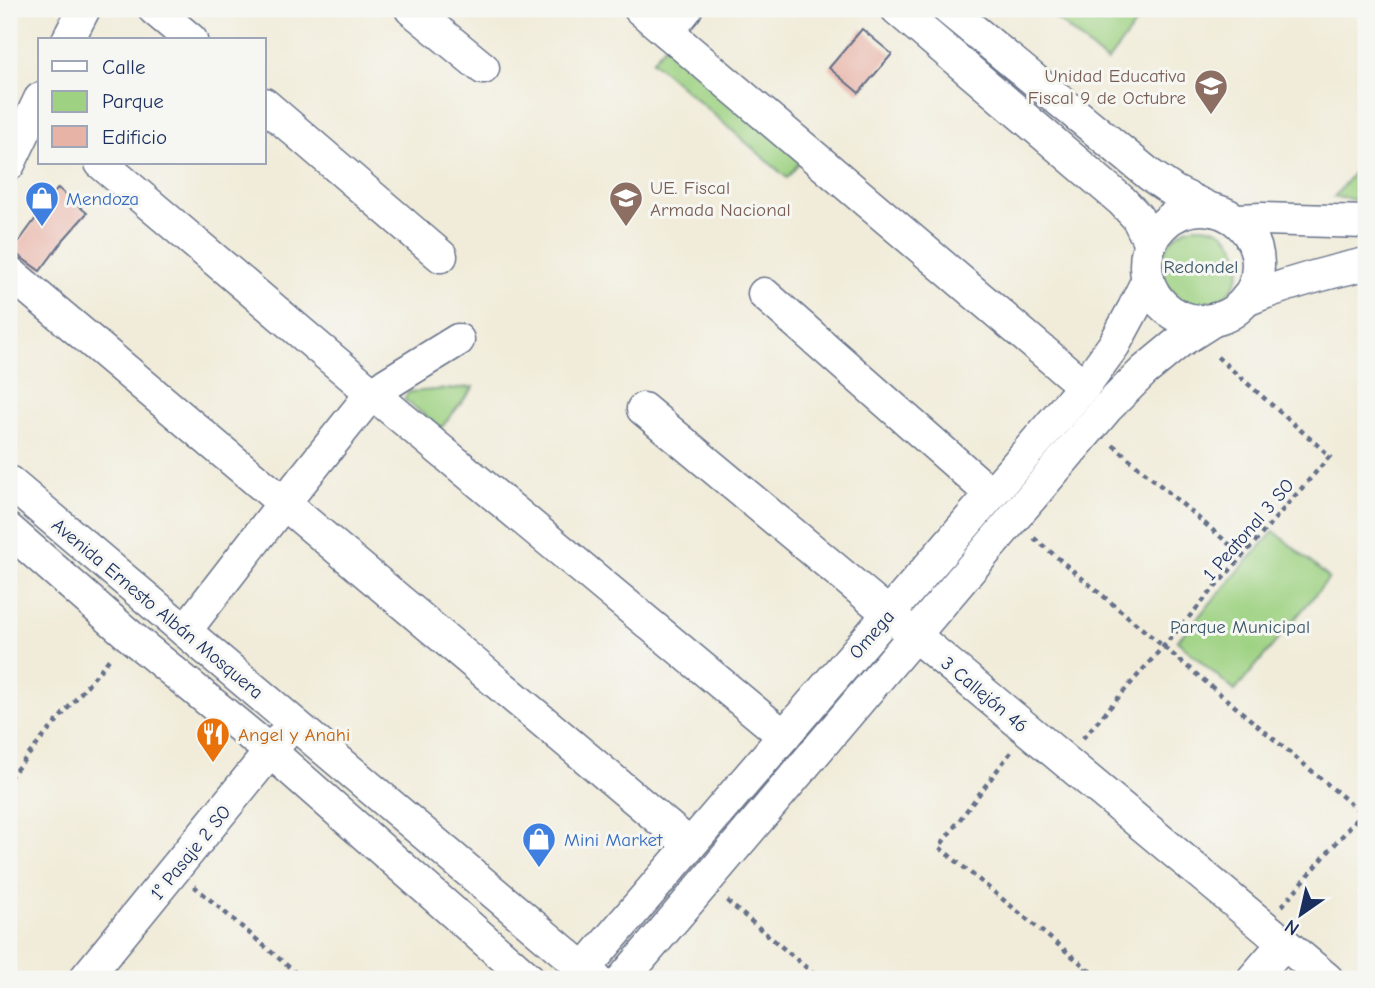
<svg xmlns="http://www.w3.org/2000/svg" width="1375" height="988" font-family="'Comic Neue',sans-serif">
<rect width="100%" height="100%" fill="#f6f6f2"/>
<filter id="ink" filterUnits="userSpaceOnUse"><feTurbulence type="fractalNoise" baseFrequency=".0143" numOctaves="2"/><feDisplacementMap in="SourceGraphic" scale="14" xChannelSelector="R" yChannelSelector="G"/><feConvolveMatrix kernelMatrix="1 2 1 2 8 2 1 2 1" color-interpolation-filters="sRGB"/></filter>
<filter id="wash" filterUnits="userSpaceOnUse"><feTurbulence type="fractalNoise" baseFrequency=".00686" numOctaves="4" result="noise"/><feDisplacementMap in="SourceGraphic" scale="28" xChannelSelector="R" yChannelSelector="G"/><feGaussianBlur stdDeviation="1.57" result="paint"/><feColorMatrix in="noise" values="0 0 0 0 0 0 0 0 0 0 0 0 0 0 0 0 0 1.4 0 .05"/><feComposite in="paint" operator="in"/></filter>
<g filter="url(#wash)">
<rect width="100%" height="100%" fill="#f1ecd9"/>
<g fill="#9ed282" stroke="#5c8070" stroke-width="2">
<path d="M1045,9H1145L1146,10L1107,62Z"/>
<path d="M670,40L805,156L787,178L652,61Z"/>
<path d="M1366,157V201L1334,197Z"/>
<circle cx="1201" cy="265" r="39"/>
<path d="M474,387L441,428L404,399L409,392Z"/>
<path d="M1274,531L1329,578L1235,691L1177,641Z"/>
</g>
<g id="blocks">
<g fill="#e8b3a7">
<path d="M862,29L892,54L859,93L829,68Z"/>
<path d="M58,188L87,213L64,239L40,271L12,251Z"/>
</g>
</g>
</g>
<g filter="url(#ink)">
<use href="#blocks" fill-opacity="0" stroke="#667189" stroke-width="2"/>
<g fill="none" stroke-linecap="round" stroke-linejoin="round">
<g stroke="#667189" stroke-width="35">
<g id="minor">
<path d="M154,9L191,40"/>
<path d="M411,9L483,68"/>
<path d="M640,9L1084,386"/>
<path d="M897,9L1122,201L1137,217L1150,243"/>
<path d="M948,9L1150,175L1175,192L1212,210"/>
<path d="M667,32L686,9"/>
<path d="M68,40L84,9"/>
<path d="M264,104L441,256"/>
<path d="M101,163L372,393L784,736"/>
<path d="M9,164L40,99"/>
<circle cx="1202" cy="265" r="56"/>
<path d="M1237,220L1262,219L1366,222"/>
<path d="M9,272L690,845"/>
<path d="M764,294L991,494"/>
<path d="M1246,300C1285,284 1325,273 1366,264"/>
<path d="M643,409L1327,979"/>
<path d="M9,482L596,979"/>
<path d="M9,530L130,636L271,752L529,979"/>
<path d="M185,631L283,504L372,393L458,340"/>
<path d="M85,979L283,736"/>
<path d="M579,979L584,969L1084,386L1114,345L1134,308L1148,279"/>
<path d="M623,979L1107,408L1144,371L1179,342L1215,319"/>
<path d="M1253,979L1284,943"/>
</g>
</g>
<g stroke="#667189" stroke-width="4.5" stroke-dasharray="5 5" stroke-linecap="butt">
<path d="M1113,445L1243,556"/>
<path d="M1034,538L1362,813"/>
<path d="M1083,738L1330,456L1214,354"/>
<path d="M1011,752L939,847L1100,979"/>
<path d="M9,778L112,656"/>
<path d="M194,886L303,979"/>
<path d="M727,901L820,979"/>
<path d="M1282,906L1366,808"/>
<path d="M1078,979L1087,968"/>
</g>
<use href="#minor" stroke="#fff" stroke-width="32"/>
</g>
</g>
<defs>
<g id="school-pin" transform="scale(1.75)"><path d="M0 17L-7.5 6A9.5 9.5 0 1 1 7.5 6Z" fill="#8d6e63" stroke="#f6f6f2"/><path d="M0-5L7-2L0 1L-7-2ZM-4 1L0 2.5L4 1V4Q0 6-4 4Z" fill="#fff"/></g>
<g id="shop-pin" transform="scale(1.75)"><path d="M0 17L-7.5 6A9.5 9.5 0 1 1 7.5 6Z" fill="#3f7fe0" stroke="#f6f6f2"/><path d="M-5-2.5h2.3a2.7 3.5 0 0 1 5.4 0H5L5.5 6h-11ZM-1.5-2.5h3a1.5 2.3 0 0 0-3 0Z" fill="#fff"/></g>
<g id="restaurant-pin" transform="scale(1.75)"><path d="M0 17L-7.5 6A9.5 9.5 0 1 1 7.5 6Z" fill="#e8710a" stroke="#f6f6f2"/><path d="M-5-6h1v4h1v-4h1v4h1v-4h1v5L-1.5 .5V6h-2V.5L-5-1ZM5-6V6H3V1.5H1.5Q1.5-4 5-6Z" fill="#fff"/></g>
</defs>
<g fill-rule="evenodd">
<use href="#school-pin" x="1211" y="86"/>
<use href="#shop-pin" x="42" y="198"/>
<use href="#school-pin" x="626" y="198"/>
<use href="#restaurant-pin" x="213" y="734"/>
<use href="#shop-pin" x="539" y="839"/>
</g>
<g text-anchor="middle" stroke-width="6" stroke-linejoin="round" paint-order="stroke">
<g font-size="19" fill="#785e54" stroke="#f6f6f2" text-anchor="end">
<text x="1186" y="82">Unidad Educativa<tspan x="1186" dy="22">Fiscal 9 de Octubre</tspan></text>
<text x="650" y="194" text-anchor="start">UE. Fiscal<tspan x="650" dy="22">Armada Nacional</tspan></text>
</g>
<g font-size="19" fill="#366cbe" stroke="#f6f6f2" text-anchor="start">
<text x="66" y="205">Mendoza</text>
<text x="564" y="846">Mini Market</text>
</g>
<g font-size="19" fill="#3c5867" stroke="#f6f6f2">
<text x="1201" y="273">Redondel</text>
<text x="1240" y="633">Parque Municipal</text>
</g>
<g font-size="19" fill="#1b2f5e" stroke="#f6f6f2">
<text transform="translate(1248 529) rotate(-49)" y="7">1 Peatonal 3 SO</text>
<text transform="translate(158 608) rotate(40)" y="7">Avenida Ernesto Albán Mosquera</text>
<text transform="translate(871 634) rotate(-49)" y="7">Omega</text>
<text transform="translate(985 694) rotate(40)" y="7">3 Callejón 46</text>
<text transform="translate(190 852) rotate(-51)" y="7">1° Pasaje 2 SO</text>
</g>
<g font-size="19" fill="#c56008" stroke="#f6f6f2" text-anchor="start">
<text x="238" y="741">Angel y Anahi</text>
</g>
</g>
<rect width="1375" height="988" fill="none" stroke="#f6f6f2" stroke-width="35"/>
<rect x="38" y="38" width="228" height="126" fill="#f6f6f2" stroke="#9ea6b7" stroke-width="2"/>
<rect x="52" y="61" width="35" height="10" fill="#ffffff" stroke="#9ea6b7" stroke-width="2"/>
<text x="102" y="74" font-size="21" fill="#1b2f5e">Calle</text>
<rect x="52" y="91" width="35" height="21" fill="#9ed282" stroke="#9ea6b7" stroke-width="2"/>
<text x="102" y="108" font-size="21" fill="#1b2f5e">Parque</text>
<rect x="52" y="126" width="35" height="21" fill="#e8b3a7" stroke="#9ea6b7" stroke-width="2"/>
<text x="102" y="144" font-size="21" fill="#1b2f5e">Edificio</text>
<g transform="translate(1301 914) rotate(214)" stroke="#f6f6f2" stroke-width="5" paint-order="stroke">
<path d="M0-5L12 26L0 18L-12 26Z" fill="#1b2f5e"/>
<text y="-10" font-size="19" font-weight="bold" text-anchor="middle" fill="#1b2f5e">N</text>
</g>
</svg>
